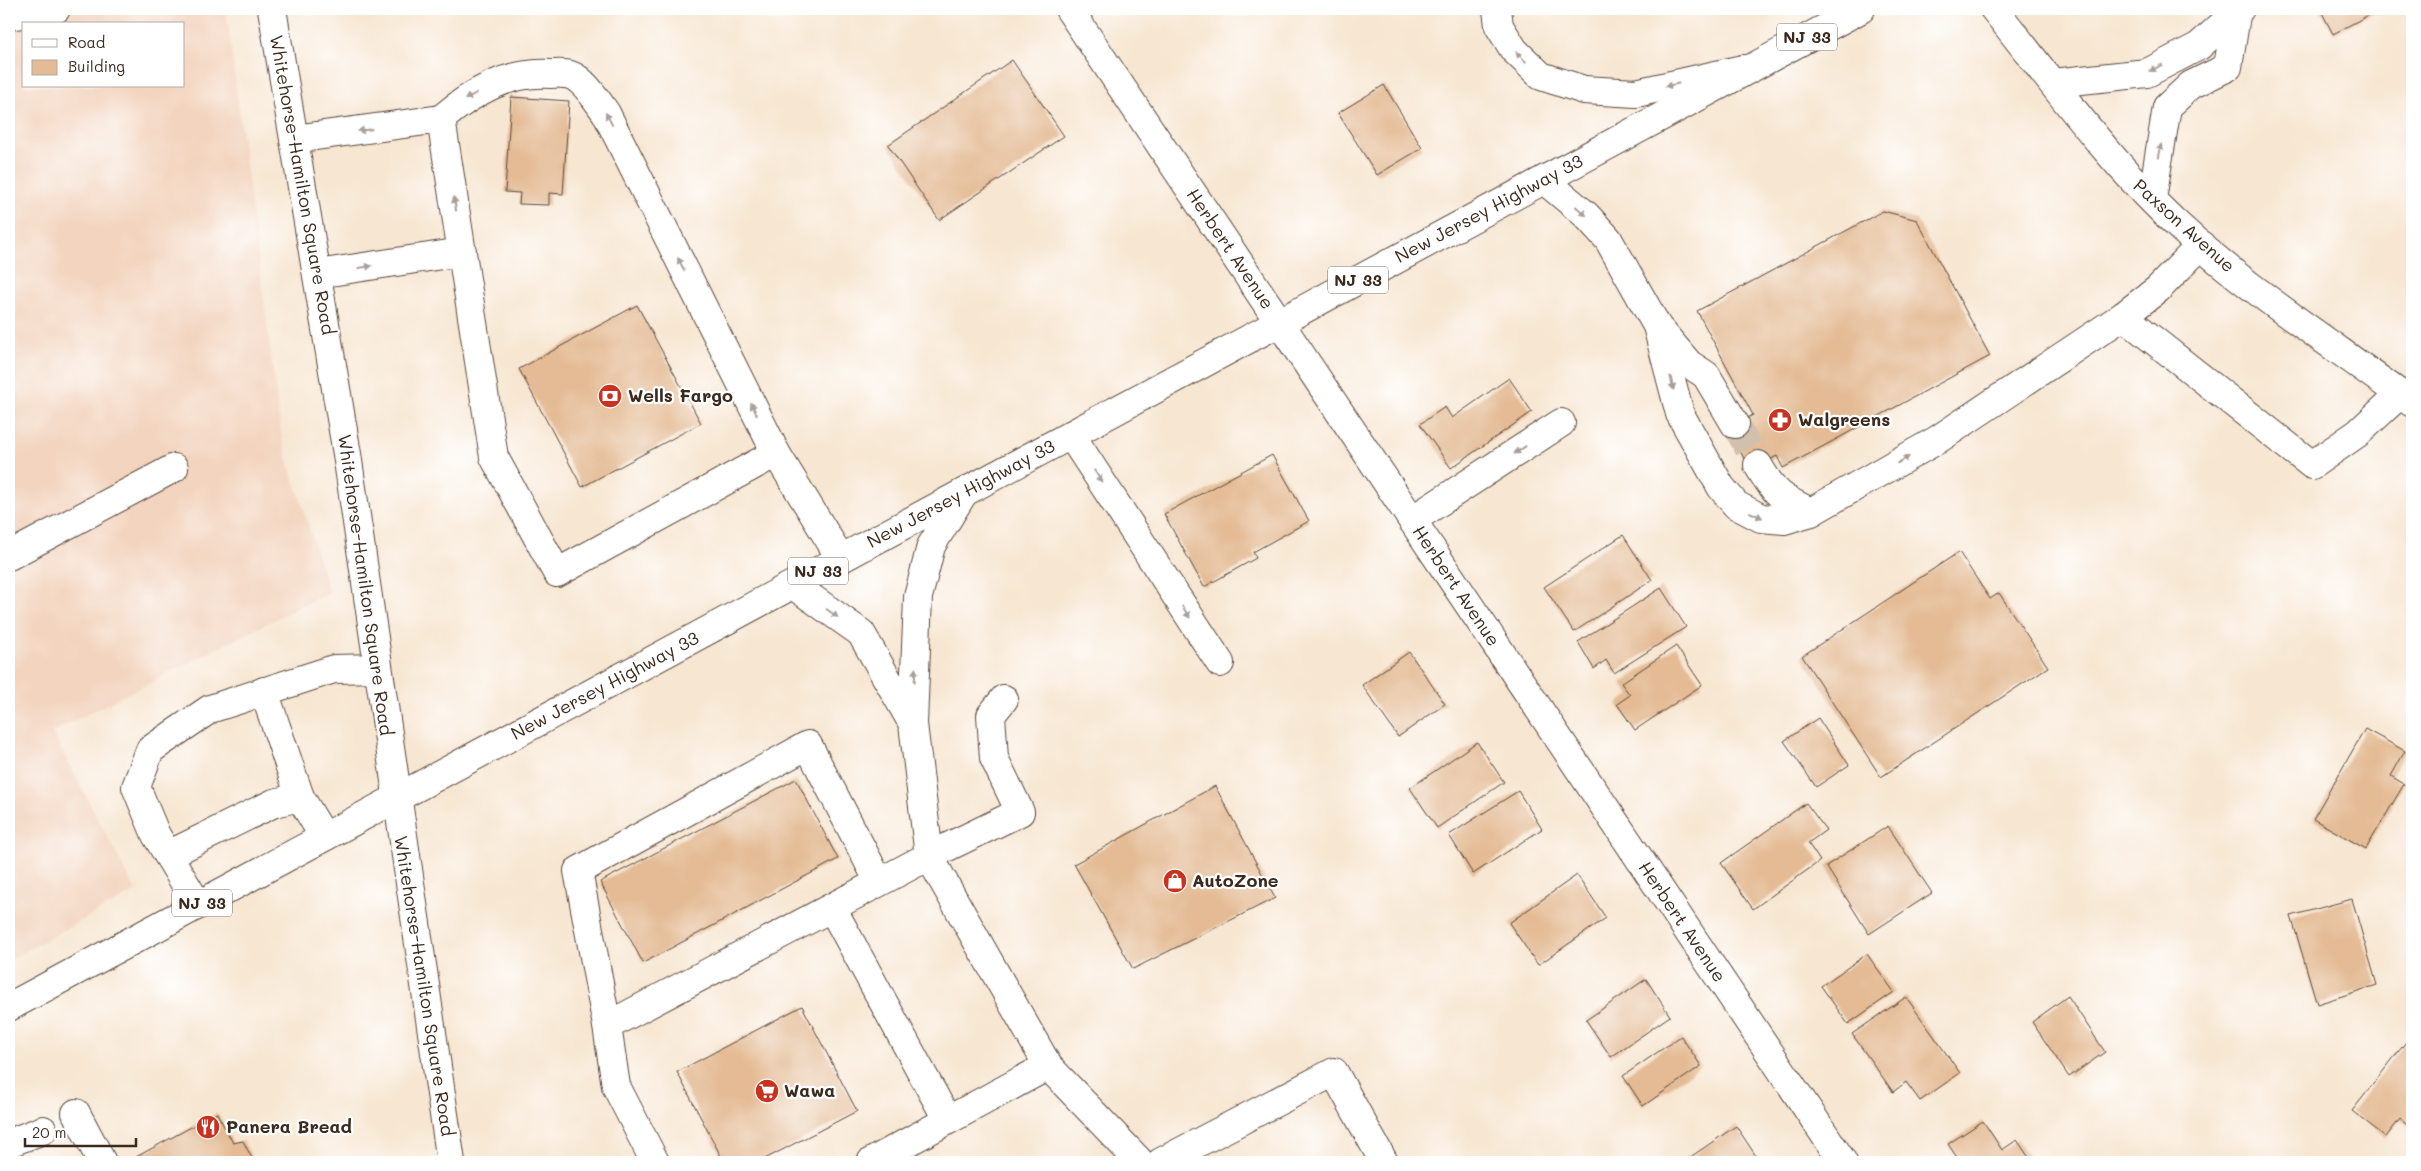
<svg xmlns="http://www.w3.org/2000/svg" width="2421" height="1171" font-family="Mali,sans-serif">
<rect width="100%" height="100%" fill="#fff"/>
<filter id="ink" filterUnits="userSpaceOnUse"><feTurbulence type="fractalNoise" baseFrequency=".02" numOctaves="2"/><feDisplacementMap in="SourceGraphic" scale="10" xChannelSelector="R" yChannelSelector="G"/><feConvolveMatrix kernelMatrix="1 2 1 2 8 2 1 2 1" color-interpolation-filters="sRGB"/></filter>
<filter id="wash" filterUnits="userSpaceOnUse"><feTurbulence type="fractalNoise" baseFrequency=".0096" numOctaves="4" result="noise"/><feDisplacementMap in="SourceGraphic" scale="20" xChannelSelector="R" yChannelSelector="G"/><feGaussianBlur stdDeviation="1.12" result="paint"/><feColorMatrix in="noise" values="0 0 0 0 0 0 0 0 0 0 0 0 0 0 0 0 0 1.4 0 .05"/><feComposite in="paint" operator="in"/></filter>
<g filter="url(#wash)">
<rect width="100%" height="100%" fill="#f7e6d1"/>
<path fill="#f3d4be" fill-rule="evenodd" d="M9,9H226L282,440L329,592L52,732L136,891L9,960ZM24,24H184V86H24Z"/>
<g id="blocks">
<g fill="#e4bb94">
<path d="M2320,9H2380L2333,34Z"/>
<path d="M1012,60L1064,136L939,220L888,145Z"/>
<path d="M1384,85L1422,148L1377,175L1338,113Z"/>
<path d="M511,97L569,101L563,194L549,193V205L519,204L520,193L505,192Z"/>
<path d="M1883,211L1917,220L1990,356L1783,468L1777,456L1750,470L1728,428L1753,415L1697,311Z"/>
<path d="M637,305L701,423L582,487L519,369Z"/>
<path d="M1509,378L1532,412L1451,468L1420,424L1445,407L1452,418Z"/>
<path d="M1272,455L1309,521L1253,552L1256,558L1204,587L1164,514Z"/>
<path d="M1623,535L1652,580L1574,632L1544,587Z"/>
<path d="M1959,552L1990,599L1999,593L2048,667L1881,777L1802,656Z"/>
<path d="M1661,588L1686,627L1614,673L1606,660L1594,669L1578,642Z"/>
<path d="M1676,646L1702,685L1635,730L1617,704L1630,695L1621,683Z"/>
<path d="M1409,652L1445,704L1398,737L1362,685Z"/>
<path d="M1818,718L1849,765L1816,787L1784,741Z"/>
<path d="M2365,729L2405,751L2391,776L2404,784L2366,849L2313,819Z"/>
<path d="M1477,742L1504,782L1437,828L1410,788Z"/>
<path d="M796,779L838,859L643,963L600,882Z"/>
<path d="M1215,786L1275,898L1133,969L1074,864Z"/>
<path d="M1518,791L1542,829L1473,874L1449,835Z"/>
<path d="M1806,803L1826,830L1808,843L1820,861L1753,909L1721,863Z"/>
<path d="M1888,826L1932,893L1869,934L1826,866Z"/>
<path d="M1577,875L1606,918L1538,965L1509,923Z"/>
<path d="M2352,899L2377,985L2317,1004L2291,916Z"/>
<path d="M1867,954L1894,992L1848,1024L1821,986Z"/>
<path d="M1646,979L1670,1016L1611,1057L1586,1020Z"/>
<path d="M2068,996L2105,1052L2069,1077L2032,1022Z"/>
<path d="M1906,997L1960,1073L1920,1101L1906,1082L1893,1092L1852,1034Z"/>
<path d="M802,1006L857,1111L759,1162H724L677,1072Z"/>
<path d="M1681,1036L1701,1066L1643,1106L1623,1076Z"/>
<path d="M2406,1042L2412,1047V1129L2400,1119L2386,1137L2352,1111Z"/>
<path d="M217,1113L233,1143L243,1141L254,1162H139L136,1157Z"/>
<path d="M1983,1121L2002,1150L2017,1140L2032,1162H1960L1948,1144Z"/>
<path d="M1736,1126L1760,1162H1683Z"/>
</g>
</g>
</g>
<g filter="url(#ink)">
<use href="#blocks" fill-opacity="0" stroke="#574639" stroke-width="1"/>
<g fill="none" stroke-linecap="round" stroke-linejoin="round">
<path stroke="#d1c0ad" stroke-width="28" stroke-dasharray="28 14" stroke-linecap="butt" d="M1735,424L1758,465"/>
<g stroke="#574639" stroke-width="30">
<g id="minor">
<path d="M272,9L347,454L451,1162"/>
<path d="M1069,9L1843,1162"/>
<path d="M1497,9L1499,26L1514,50L1541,76L1584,90L1636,93L1743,69"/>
<path d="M1994,9C2054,84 2111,165 2183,230C2253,294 2335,346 2412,403"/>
<path d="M9,16L56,9"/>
<path d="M2053,83L2147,73L2199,46L2240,9"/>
<path d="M441,119C473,92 508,71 551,74C557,74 564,73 570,75C584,79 598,102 606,113L776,453"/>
<path d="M294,139L441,119L494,457L557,573L776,453L841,559"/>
<path d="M1544,180L1586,215L1608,239L1657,326L1680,414L1721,487L1736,505L1761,518L1784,520L1811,512L1937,440L2123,316L2158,289L2201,245"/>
<path d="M2152,199L2167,107L2191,85L2228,67L2237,9"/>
<path d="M317,274L462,252"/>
<path d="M2123,316L2312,465L2358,433L2400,394"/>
<path d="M1661,331L1689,364L1706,375L1735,424"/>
<path d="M1071,435L1220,663"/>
<path d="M1758,465C1774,493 1782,499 1811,512"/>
<path d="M1412,520L1561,423"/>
<path d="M9,556L174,468"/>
<path d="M793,585L861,633L913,724"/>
<path d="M264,691L300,797L324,837"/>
<path d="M168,855L274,803L300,797"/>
<path d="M198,905L156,835L136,787L150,750L210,709L334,669L377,668"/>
<path d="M832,908L947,1119"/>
<path d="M607,1026L578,871L808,745L879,882"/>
<path d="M1048,1066L1140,1162"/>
<path d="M76,1113L102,1162"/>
<path d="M9,1143L43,1130"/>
<path d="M655,1162L616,1086L607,1026L929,856L913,724L918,597L931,546L963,494"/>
<path d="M871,1162L1048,1066L929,856L1020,812L994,758L991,715L1004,699"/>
<path d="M1161,1162L1334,1072L1384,1162"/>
</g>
</g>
<g stroke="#574639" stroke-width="30">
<path id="major" d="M9,1007L1861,9"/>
</g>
<use href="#minor" stroke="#fff" stroke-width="28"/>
<use href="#major" stroke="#fff" stroke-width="28"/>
</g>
<defs><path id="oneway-solid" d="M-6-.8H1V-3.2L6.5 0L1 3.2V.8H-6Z" transform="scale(1.25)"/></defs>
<g fill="#a79f9a">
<use href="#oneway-solid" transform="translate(1521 57) rotate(-136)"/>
<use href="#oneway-solid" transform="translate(2156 68) rotate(152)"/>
<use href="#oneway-solid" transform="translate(1672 85) rotate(167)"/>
<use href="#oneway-solid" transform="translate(471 96) rotate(150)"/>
<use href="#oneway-solid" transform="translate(609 119) rotate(-118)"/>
<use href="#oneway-solid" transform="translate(365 130) rotate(172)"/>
<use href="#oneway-solid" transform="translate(2160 151) rotate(-80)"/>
<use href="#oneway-solid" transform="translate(455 204) rotate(-99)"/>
<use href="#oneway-solid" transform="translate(1581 211) rotate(41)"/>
<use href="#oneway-solid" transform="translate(681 264) rotate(-117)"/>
<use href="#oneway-solid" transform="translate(365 267) rotate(-9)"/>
<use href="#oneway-solid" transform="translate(1672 383) rotate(76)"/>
<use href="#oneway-solid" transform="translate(754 409) rotate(-117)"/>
<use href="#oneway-solid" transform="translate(1520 450) rotate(147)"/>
<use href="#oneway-solid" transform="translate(1903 460) rotate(-30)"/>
<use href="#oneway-solid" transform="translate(1098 476) rotate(57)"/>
<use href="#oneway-solid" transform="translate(1756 515) rotate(24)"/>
<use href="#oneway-solid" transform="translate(1186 612) rotate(57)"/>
<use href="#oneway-solid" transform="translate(832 613) rotate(35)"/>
<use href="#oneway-solid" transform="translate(915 675) rotate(-87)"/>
</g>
</g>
<defs>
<g id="bank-disc" transform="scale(1.25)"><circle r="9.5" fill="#c8321e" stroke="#fff"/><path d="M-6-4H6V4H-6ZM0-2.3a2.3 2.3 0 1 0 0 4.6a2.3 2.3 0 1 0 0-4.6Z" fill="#fff"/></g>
<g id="pharmacy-disc" transform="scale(1.25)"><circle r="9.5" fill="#c8321e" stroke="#fff"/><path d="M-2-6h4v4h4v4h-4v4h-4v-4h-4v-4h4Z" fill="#fff"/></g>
<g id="shop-disc" transform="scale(1.25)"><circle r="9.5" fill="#c8321e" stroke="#fff"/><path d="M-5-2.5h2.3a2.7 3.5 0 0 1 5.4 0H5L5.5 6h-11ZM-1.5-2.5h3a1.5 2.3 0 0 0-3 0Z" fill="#fff"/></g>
<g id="supermarket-disc" transform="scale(1.25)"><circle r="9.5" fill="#c8321e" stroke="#fff"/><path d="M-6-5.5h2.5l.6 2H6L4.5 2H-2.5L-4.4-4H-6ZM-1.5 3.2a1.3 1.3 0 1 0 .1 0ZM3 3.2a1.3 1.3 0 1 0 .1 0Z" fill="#fff"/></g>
<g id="restaurant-disc" transform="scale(1.25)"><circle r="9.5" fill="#c8321e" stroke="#fff"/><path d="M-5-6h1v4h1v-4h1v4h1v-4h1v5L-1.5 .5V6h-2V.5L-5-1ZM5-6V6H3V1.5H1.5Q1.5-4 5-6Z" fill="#fff"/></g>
</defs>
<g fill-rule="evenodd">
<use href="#bank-disc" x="610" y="396"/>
<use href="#pharmacy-disc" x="1780" y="420"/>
<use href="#shop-disc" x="1175" y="881"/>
<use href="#supermarket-disc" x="767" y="1091"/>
<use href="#restaurant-disc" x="208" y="1127"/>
</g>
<g text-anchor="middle" stroke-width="4.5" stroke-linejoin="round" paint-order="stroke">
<g fill="#fff" stroke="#766a62" stroke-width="1">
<rect x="1777" y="23.5" width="60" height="27" rx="4"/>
<rect x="1328" y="266.5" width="60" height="27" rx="4"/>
<rect x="788" y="557.5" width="60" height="27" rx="4"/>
<rect x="172" y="889.5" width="60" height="27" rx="4"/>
</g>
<g font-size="16" font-weight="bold" fill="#3b2a1e">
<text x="1807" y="43">NJ 33</text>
<text x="1358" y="286">NJ 33</text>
<text x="818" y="577">NJ 33</text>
<text x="202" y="909">NJ 33</text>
</g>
<g font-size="18" fill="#3b2a1e" stroke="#fff">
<text transform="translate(302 185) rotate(80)" y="6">Whitehorse-Hamilton Square Road</text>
<text transform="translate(1489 209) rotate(-28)" y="6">New Jersey Highway 33</text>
<text transform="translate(2184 226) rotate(42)" y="6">Paxson Avenue</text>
<text transform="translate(1230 249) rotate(56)" y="6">Herbert Avenue</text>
<text transform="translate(961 494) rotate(-28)" y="6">New Jersey Highway 33</text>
<text transform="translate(365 585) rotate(82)" y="6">Whitehorse-Hamilton Square Road</text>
<text transform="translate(1456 586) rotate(56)" y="6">Herbert Avenue</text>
<text transform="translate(605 686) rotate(-28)" y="6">New Jersey Highway 33</text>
<text transform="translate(1682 922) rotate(56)" y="6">Herbert Avenue</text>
<text transform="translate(424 986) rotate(81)" y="6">Whitehorse-Hamilton Square Road</text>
</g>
<g font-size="18" font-weight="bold" fill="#3b2a1e" stroke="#fff" text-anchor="start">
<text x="628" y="402">Wells Fargo</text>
<text x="1798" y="426">Walgreens</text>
<text x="1192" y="887">AutoZone</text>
<text x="784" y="1097">Wawa</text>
<text x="226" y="1133">Panera Bread</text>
</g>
</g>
<rect width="2421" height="1171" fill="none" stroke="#fff" stroke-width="30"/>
<rect x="22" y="22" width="162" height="65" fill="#ffffff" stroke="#b1aaa5"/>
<rect x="32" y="39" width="25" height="8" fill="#ffffff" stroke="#b1aaa5"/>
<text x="68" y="48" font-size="15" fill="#3b2a1e">Road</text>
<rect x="32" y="60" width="25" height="15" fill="#e4bb94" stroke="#b1aaa5"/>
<text x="68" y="72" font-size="15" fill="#3b2a1e">Building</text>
<path d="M25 1138v8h111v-8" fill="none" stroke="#3b2a1e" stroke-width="2.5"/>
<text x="32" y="1138" font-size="15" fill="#3b2a1e" stroke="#ffffff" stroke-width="4" paint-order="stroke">20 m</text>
</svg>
